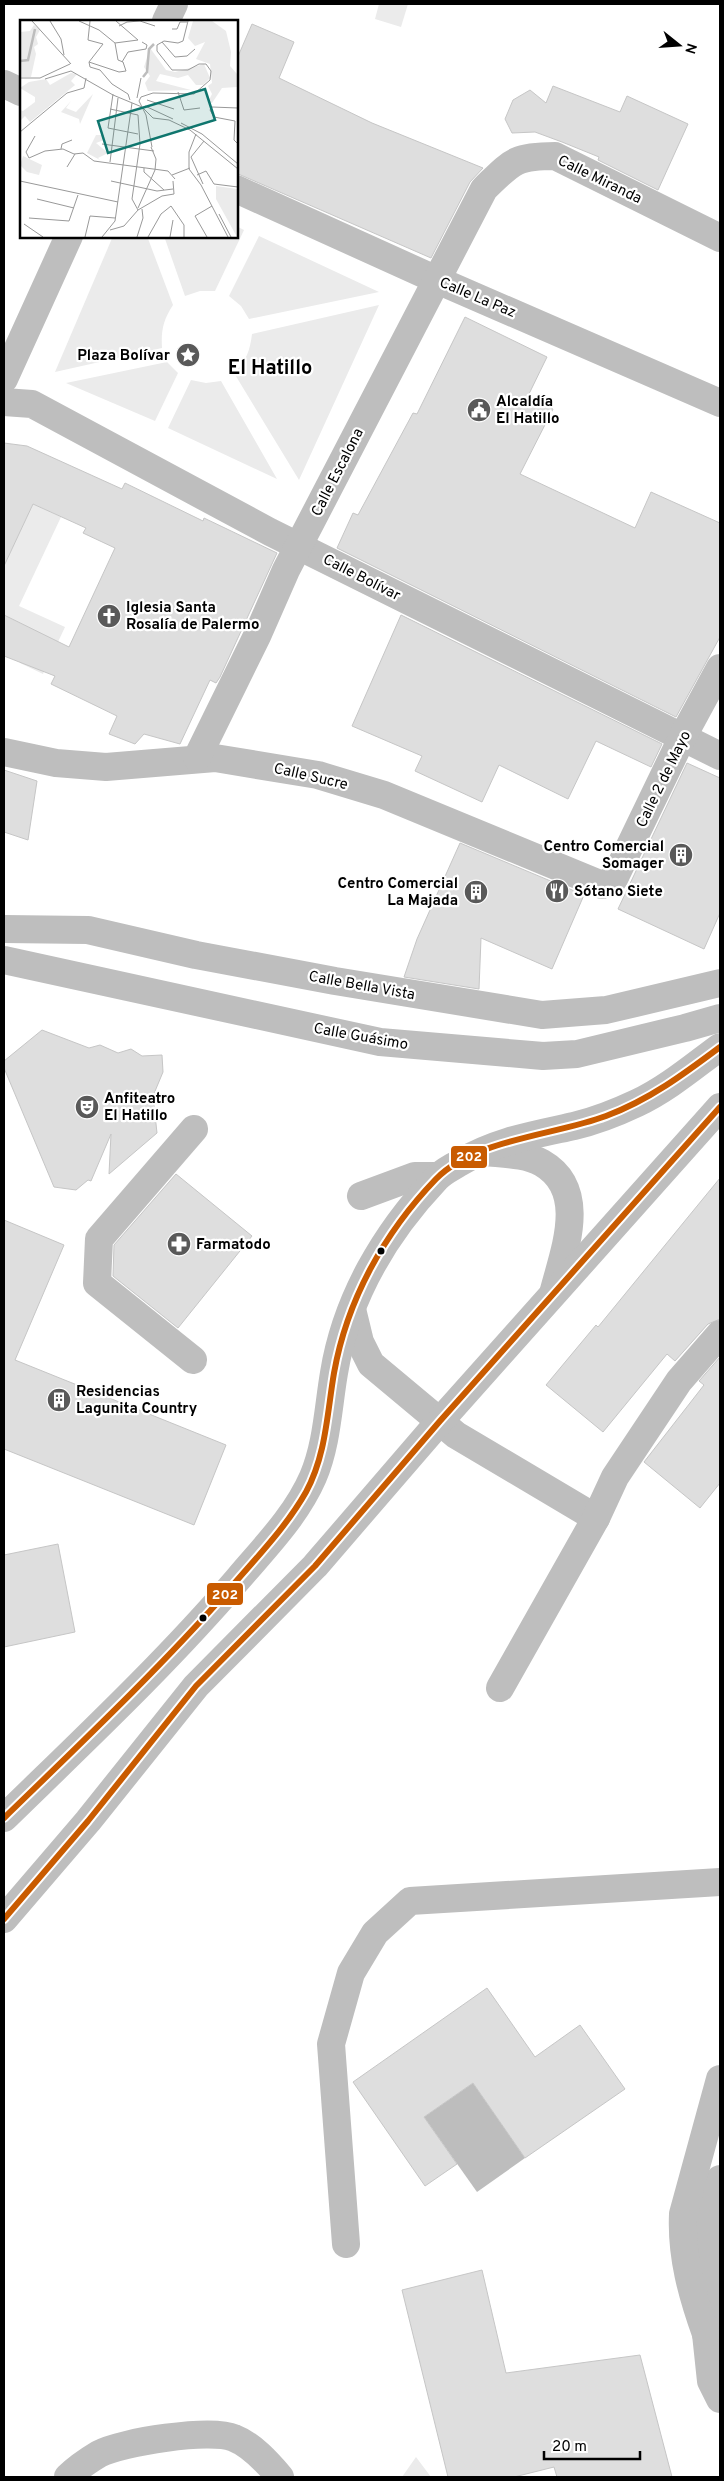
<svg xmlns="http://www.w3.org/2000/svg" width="724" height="2481" font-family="Overpass,sans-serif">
<rect width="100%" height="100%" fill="#fff"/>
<g fill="#ebebeb">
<path d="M379,4H408L401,27L375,19Z"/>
<path d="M236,226L244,230L215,291H200L185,296L164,236H236Z"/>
<path d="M113,236H147L173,305C163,320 161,331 162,348L55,372Z"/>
<path d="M259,236L379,292L249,319L241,306L229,296Z"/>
<path d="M379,305L299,480L234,373C246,361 250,351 252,334Z"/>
<path d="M167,362L178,373L155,421L66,383Z"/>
<path d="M191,380L206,383L221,381L277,479L168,428Z"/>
<path d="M33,504L61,517L19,606L65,627L43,674L20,663L35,631L4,615V566Z"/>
<path d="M416,2457L431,2477H402Z"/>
</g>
<path fill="#bdbdbd" d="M473,2083L525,2158L477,2192L424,2117Z"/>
<g fill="#dedede" stroke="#c6c6c6">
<path d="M252,24L294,42L279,78L372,123L483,168L470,182L431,258L236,173V61Z"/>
<path d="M553,86L620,112L627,96L688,124L658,190L598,160L599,157L562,142L535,132L512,133L505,119L513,100L530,90L546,103Z"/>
<path d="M465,317L547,357L528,396L553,409L520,474L635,528L651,492L720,523V637L676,717L337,548L353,513L358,515L413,413L417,414Z"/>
<path d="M4,443L27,446L122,489L125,483L203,521L204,518L277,553L220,677L216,683L210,680L180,744L144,734L135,744L109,734L117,716L51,684L55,676L4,656V615L69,647L115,548L83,533L86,528L33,504L4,566Z"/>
<path d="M401,615L662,744L651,767L596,741L568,799L499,765L482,802L415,771L422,756L352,726Z"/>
<path d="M687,763L720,778V913L704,949L618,909Z"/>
<path d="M4,770L37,781L28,840L4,832Z"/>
<path d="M460,843L584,895L552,969L481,938L479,989L404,977L417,939Z"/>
<path d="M42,1030L89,1048L100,1045L118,1053L131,1049L142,1056L162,1055L163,1072L153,1096L157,1133L109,1174L111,1134L91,1181L88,1180L76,1190L54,1187L4,1068V1061Z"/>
<path d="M176,1174L252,1236L178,1328L113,1276L114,1245Z"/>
<path d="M720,1178V1319L708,1324L675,1361L667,1354L603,1432L546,1385L596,1325L598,1327Z"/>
<path d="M4,1220L64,1245L15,1360L226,1445L194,1525L4,1449Z"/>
<path d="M720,1357V1483L700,1508L644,1462L704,1385L699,1381Z"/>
<path d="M58,1544L75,1632L4,1647V1555Z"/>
<path d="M487,1988L535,2057L580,2025L625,2089L525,2158L473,2083L424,2117L457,2164L425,2186L353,2082Z"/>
<path d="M482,2270L506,2373L640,2355L672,2477H557L554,2467L514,2477H448L402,2290Z"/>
</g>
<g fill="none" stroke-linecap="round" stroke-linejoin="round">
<g stroke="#bebebe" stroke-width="28">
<path d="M166,21L174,4"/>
<path d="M4,84L21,92"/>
<path d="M236,189L437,280L720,403"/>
<path d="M4,379L69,236"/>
<path d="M4,402L32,404L270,532L720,756"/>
<path d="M4,752L56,763L106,767L215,758L318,775L384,795L602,885L614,879L682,738L720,668"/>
<path d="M197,758L257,636L286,570L484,189C512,162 514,156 555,156L720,238"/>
<path d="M4,929L88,930L196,955L335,981L542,1015L606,1010L720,983"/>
<path d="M4,960L380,1042L543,1056L577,1054L685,1028L720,1018"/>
<path d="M485,1152C503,1154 526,1154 542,1163C589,1190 564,1251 554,1290"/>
<path d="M361,1196L415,1176H438"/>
<path d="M352,1309L360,1342L371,1364L456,1435L596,1518"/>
<path d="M193,1360L97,1283L99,1239L194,1129"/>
<path d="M500,1688L596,1518L615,1477L679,1381L720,1334"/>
<path d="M4,1818C84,1740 165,1664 238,1579C265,1547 296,1516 313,1477C327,1444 328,1408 334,1373C346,1299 385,1233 436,1179C442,1172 451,1168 459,1163C496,1141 533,1135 574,1126C595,1121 618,1112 637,1103C667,1089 694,1066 720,1047"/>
<path d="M4,1919L88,1821L196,1686L315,1566L440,1421L720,1107"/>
<path d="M720,2179L709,2217L706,2294V2334L711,2381L720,2399"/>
<path d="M346,2244L331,2044L351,1973L375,1933L410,1901L720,1882"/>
<path d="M706,2334C692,2295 681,2256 683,2214L720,2079"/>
<path d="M68,2477C76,2469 89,2460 99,2454C121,2442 211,2428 234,2438C252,2445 268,2463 280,2477"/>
</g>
<g stroke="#fff" stroke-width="10">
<g id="bus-1">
<path d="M4,1818C80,1744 157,1671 227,1592C254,1560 285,1529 306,1492C326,1455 327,1414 334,1373C347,1300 384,1233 436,1179C475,1139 556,1135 606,1116C649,1100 684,1074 720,1047"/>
<path d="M4,1919L88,1821L196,1686L315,1566L440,1421L720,1107"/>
</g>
</g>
<use href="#bus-1" stroke="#c95b00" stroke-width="6"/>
</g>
<defs>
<g id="sight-disc" transform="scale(1.25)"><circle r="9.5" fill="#595959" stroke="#fff"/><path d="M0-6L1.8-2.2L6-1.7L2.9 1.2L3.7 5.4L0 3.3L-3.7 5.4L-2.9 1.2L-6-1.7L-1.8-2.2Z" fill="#fff"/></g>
<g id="civic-disc" transform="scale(1.25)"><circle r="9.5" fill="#595959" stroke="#fff"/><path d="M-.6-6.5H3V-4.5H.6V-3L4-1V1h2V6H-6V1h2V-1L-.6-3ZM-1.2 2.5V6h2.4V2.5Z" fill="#fff"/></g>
<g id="church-disc" transform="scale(1.25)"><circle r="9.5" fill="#595959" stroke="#fff"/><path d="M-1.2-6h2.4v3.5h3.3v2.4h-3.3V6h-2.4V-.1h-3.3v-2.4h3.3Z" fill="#fff"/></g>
<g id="building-disc" transform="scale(1.25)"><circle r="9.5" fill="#595959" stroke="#fff"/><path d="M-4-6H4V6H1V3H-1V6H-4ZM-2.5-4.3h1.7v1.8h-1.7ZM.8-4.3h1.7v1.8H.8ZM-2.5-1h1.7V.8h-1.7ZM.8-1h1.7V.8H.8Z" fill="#fff"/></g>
<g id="restaurant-disc" transform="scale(1.25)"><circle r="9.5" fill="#595959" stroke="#fff"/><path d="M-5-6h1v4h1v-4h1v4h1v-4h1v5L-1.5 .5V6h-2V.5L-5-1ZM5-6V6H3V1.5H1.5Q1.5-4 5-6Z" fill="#fff"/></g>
<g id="theatre-disc" transform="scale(1.25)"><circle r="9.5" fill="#595959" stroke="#fff"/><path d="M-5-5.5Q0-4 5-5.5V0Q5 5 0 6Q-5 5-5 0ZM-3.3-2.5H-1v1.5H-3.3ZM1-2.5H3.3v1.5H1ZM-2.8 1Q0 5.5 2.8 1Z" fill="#fff"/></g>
<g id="pharmacy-disc" transform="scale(1.25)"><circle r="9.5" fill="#595959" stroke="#fff"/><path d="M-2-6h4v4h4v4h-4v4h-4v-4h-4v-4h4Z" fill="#fff"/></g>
</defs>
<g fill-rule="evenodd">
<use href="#sight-disc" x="188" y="355"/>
<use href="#civic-disc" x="479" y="410"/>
<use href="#church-disc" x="109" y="616"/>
<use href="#building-disc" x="681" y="855"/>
<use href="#restaurant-disc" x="557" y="891"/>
<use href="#building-disc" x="476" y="892"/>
<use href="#theatre-disc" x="87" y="1107"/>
<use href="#pharmacy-disc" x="179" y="1244"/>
<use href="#building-disc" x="59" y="1400"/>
</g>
<g fill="#000" stroke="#fff" stroke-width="2">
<circle cx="381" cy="1251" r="4.5"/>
<circle cx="203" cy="1618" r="4.5"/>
</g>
<g text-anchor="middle" stroke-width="4.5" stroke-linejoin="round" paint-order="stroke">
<g font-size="15" fill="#000" stroke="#fff">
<text transform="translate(600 179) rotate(26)" y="5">Calle Miranda</text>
<text transform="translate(478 297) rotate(23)" y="5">Calle La Paz</text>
<text transform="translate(337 472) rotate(-63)" y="5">Calle Escalona</text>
<text transform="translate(362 577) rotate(27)" y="5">Calle Bolívar</text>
<text transform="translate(311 776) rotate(13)" y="5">Calle Sucre</text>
<text transform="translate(663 779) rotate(-64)" y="5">Calle 2 de Mayo</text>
<text transform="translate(362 985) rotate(10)" y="5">Calle Bella Vista</text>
<text transform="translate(361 1036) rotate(10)" y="5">Calle Guásimo</text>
</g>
<g font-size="15" font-weight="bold" fill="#000" stroke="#fff" text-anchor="start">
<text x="170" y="360" text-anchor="end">Plaza Bolívar</text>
<text x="496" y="406">Alcaldía<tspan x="496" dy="17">El Hatillo</tspan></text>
<text x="126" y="612">Iglesia Santa<tspan x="126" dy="17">Rosalía de Palermo</tspan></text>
<text x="664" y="851" text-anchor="end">Centro Comercial<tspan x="664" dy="17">Somager</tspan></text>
<text x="458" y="888" text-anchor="end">Centro Comercial<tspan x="458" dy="17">La Majada</tspan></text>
<text x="574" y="896">Sótano Siete</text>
<text x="104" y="1103">Anfiteatro<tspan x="104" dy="17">El Hatillo</tspan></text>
<text x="196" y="1249">Farmatodo</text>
<text x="76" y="1396">Residencias<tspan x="76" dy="17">Lagunita Country</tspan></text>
</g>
<g font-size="20" font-weight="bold" fill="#000" stroke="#fff">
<text x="270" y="374">El Hatillo</text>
</g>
</g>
<g transform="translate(20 20)">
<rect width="218" height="218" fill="#fff"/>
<path d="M173,1H192L206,11L211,32L210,46L217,54V67L202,68L192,83L188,82L192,74L188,66L192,63L190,44L176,39L185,22L175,26L168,18ZM14,5L20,10L16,17L18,24L14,27L16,34L11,57H0V12L10,11ZM130,28L146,50L155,52L184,44L190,58L183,65H176L168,55L158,58L140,54L136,61L171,70L128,71L125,63L130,56L124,47ZM51,53L57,54L51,61L55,65L10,102L5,96L0,101V90L3,91L15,82V77L0,68L9,62L26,59L30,65ZM73,74L60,104L59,99L41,92L51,81L46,88L56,92ZM76,115H84V120L76,123L88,133L78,138L80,140L67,133ZM3,136L22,145L19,155L7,152L0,145ZM196,166L217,169V217L196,179Z" fill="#ebebeb"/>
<path fill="none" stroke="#bdbdbd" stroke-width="2.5" d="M0,41L8,40L15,9M123,57L127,52L129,29L134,24"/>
<path fill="none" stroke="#999" stroke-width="1" d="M12,1L51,44M30,1L41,19L44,35M59,1L79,10L95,23M99,6L107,2L120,1L135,6M152,9H157L160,2H167M142,22L155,37L167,36L175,29M95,23L118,20L96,1M69,42L99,52L106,51L103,42L98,40L95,23M69,42L70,47L80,50L92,64L108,74L110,80M69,42L83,24L68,20L70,1M102,42L108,32L126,29L127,25L122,22M51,51L93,75L122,87L133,98L149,100L170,110L218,149M0,58H20L50,44M25,59L51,51M158,72L164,90L180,88M93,74L88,108L118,114M117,78L121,58M127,80L154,89M125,86L153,99M218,88L192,87L190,90L194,97L215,101L214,120L218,124M90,89L118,95L120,124L112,179L118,190M161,103L182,114L218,144M0,112L47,73L64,68L66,58M176,114L169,132V149L181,165L208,217M15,116L6,132L9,138L25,131L43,129L54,134L63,133L74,141L148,151L155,159M82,124L134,131M132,127L126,95L119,81L121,77L133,73L174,74L190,60L191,51L186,44H179L168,50H152L137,31V25L144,21L158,23L163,21L168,1M41,129L42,124L52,120M90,142L98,78M47,147L55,134M124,148V152L144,170M152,155L170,148M177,155L186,151L194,164L218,167M0,161L98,182M91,161L137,171L153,169M183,164L171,137L184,121M17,179L54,188M118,188L135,150L136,139L131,127M118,190L142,176L154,174L153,161M199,194L211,217M9,198L49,201L58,175M4,204L23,217M90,210L104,206L118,190M65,217L70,196L95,198M82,217L95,201L112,83M117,217L123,198L122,189M128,217L141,194L151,186L164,205V217M150,217L153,200M187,217L175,196L192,186"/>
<path fill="#0f766e" fill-opacity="0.15" stroke="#0f766e" stroke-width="2.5" d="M185,69L195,100L88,133L78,101Z"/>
<rect width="218" height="218" fill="none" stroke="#000" stroke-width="2.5"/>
</g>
<g stroke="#fff" stroke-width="2">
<rect x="450" y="1145" width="38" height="24" rx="5" fill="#c95b00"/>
<rect x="206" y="1582" width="38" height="24" rx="5" fill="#c95b00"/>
</g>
<g font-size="14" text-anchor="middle" font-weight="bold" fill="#fff">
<text x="469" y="1161">202</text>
<text x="225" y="1599">202</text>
</g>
<rect width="724" height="2481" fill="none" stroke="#000000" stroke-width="10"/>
<g transform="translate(679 45) rotate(107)" stroke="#ffffff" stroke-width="4" paint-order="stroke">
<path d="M0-4L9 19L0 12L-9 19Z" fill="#000000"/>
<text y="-8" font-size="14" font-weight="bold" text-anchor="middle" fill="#000000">N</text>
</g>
<path d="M544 2451v8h96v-8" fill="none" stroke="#000000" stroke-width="2.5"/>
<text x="552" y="2451" font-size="15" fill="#000000" stroke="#ffffff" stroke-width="4" paint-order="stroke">20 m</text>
</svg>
